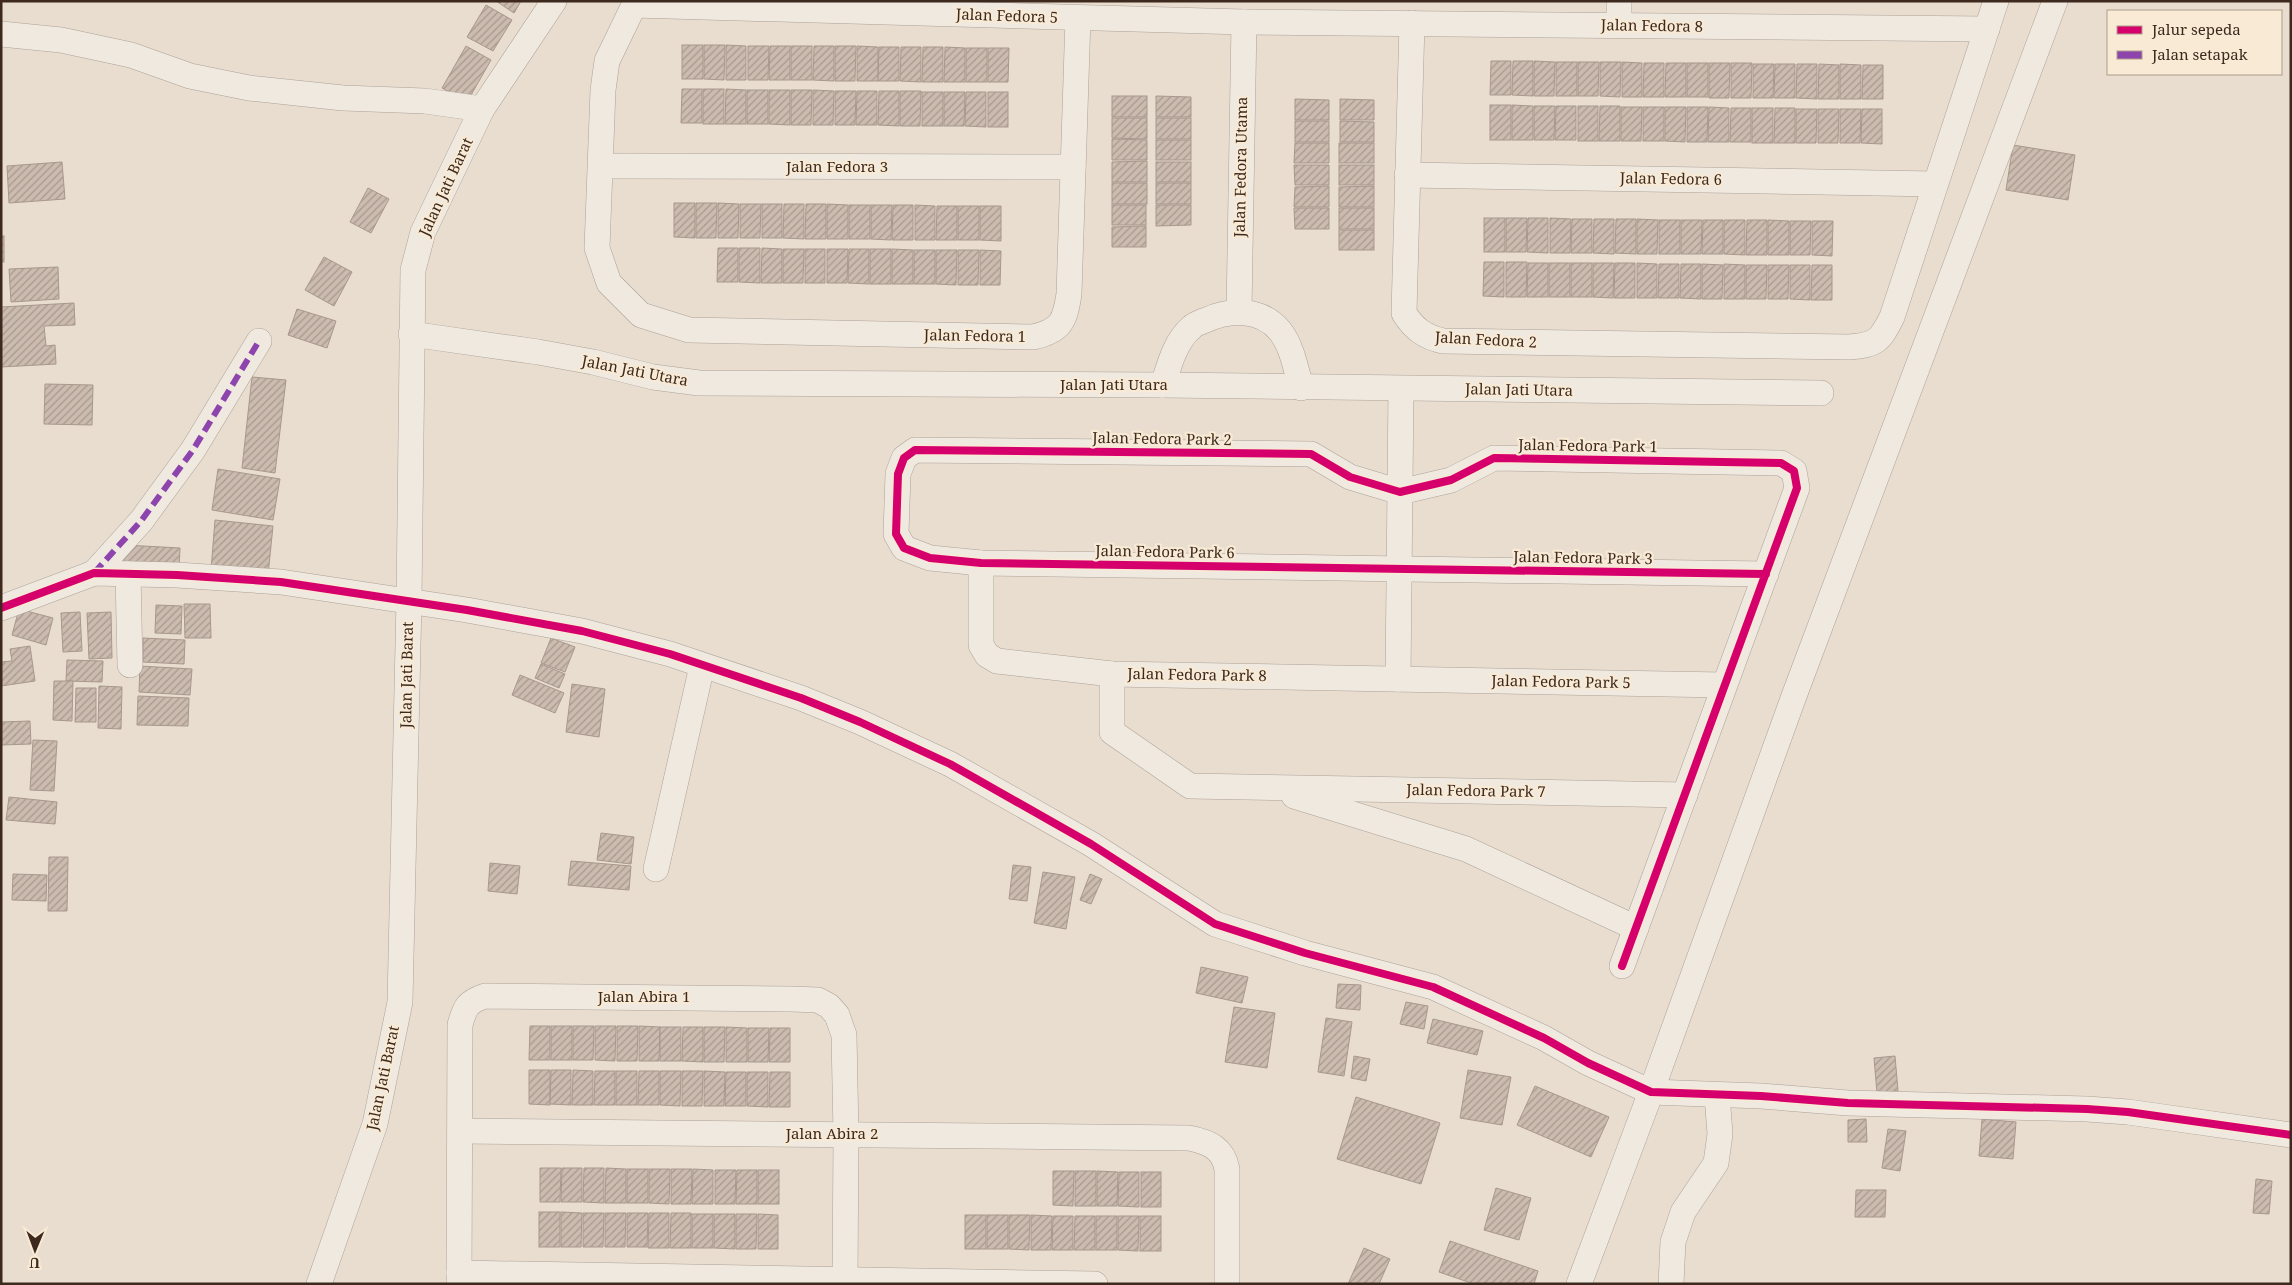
<svg xmlns="http://www.w3.org/2000/svg" width="2292" height="1285" font-family="'Noto Serif',serif">
<defs>
<pattern id="building-hatch" width="6" height="6" patternUnits="userSpaceOnUse" patternTransform="scale(1.25)"><rect width="6" height="6" fill="#ccbbaf"/><path d="M-1 1l2-2M0 6l6-6M5 7l2-2" fill="none" stroke="#a7988e"/></pattern>
</defs>
<rect width="100%" height="100%" fill="#e8ddce"/>
<g fill="url(#building-hatch)" stroke="#a8988d">
<path d="M496,1H521L514,13Z"/>
<path d="M486,5L512,20L493,51L467,37Z"/>
<rect x="682" y="45" width="21" height="34"/>
<path d="M704,45H725L724,80L704,79Z"/>
<path d="M726,45L746,46V80H726Z"/>
<path d="M466,46L491,60L467,102L442,88Z"/>
<path d="M748,46H769L768,80H748Z"/>
<path d="M770,46H790V80H769Z"/>
<rect x="791" y="46" width="21" height="34"/>
<path d="M814,46H834V81L813,80Z"/>
<path d="M835,46H856L855,81H835Z"/>
<path d="M857,46L878,47V81H857Z"/>
<path d="M879,47H899V81H878Z"/>
<path d="M901,47H921V82L900,81Z"/>
<path d="M923,47H943V82H922Z"/>
<path d="M945,47L965,48V82H944Z"/>
<rect x="966" y="48" width="21" height="34"/>
<path d="M988,48H1009L1008,82H988Z"/>
<path d="M1491,61H1511V95H1490Z"/>
<path d="M1513,61H1533V96L1512,95Z"/>
<path d="M1534,61L1555,62L1554,96H1534Z"/>
<rect x="1556" y="62" width="21" height="34"/>
<path d="M1578,62H1599L1598,96H1578Z"/>
<path d="M1600,62H1621L1620,97L1600,96Z"/>
<path d="M1622,62L1642,63V97H1622Z"/>
<path d="M1644,63H1664V97H1643Z"/>
<path d="M1666,63H1686V97H1665Z"/>
<rect x="1687" y="63" width="21" height="34"/>
<path d="M1709,63H1730L1729,98H1709Z"/>
<path d="M1731,63H1752L1751,98H1731Z"/>
<path d="M1753,64H1774L1773,98H1753Z"/>
<path d="M1775,64H1795V98H1774Z"/>
<path d="M1797,64H1817V99L1796,98Z"/>
<path d="M1819,64L1839,65V99H1818Z"/>
<path d="M1840,64L1861,65V99H1840Z"/>
<path d="M1863,65H1883V99H1862Z"/>
<path d="M682,89H702V123H681Z"/>
<rect x="703" y="89" width="21" height="35"/>
<path d="M726,89L746,90V124H725Z"/>
<rect x="747" y="90" width="21" height="34"/>
<path d="M769,90H790V125L769,124Z"/>
<path d="M791,90H812L811,125H791Z"/>
<path d="M813,90L834,91L833,125H813Z"/>
<path d="M835,91H856L855,125H835Z"/>
<path d="M857,91H877V125H856Z"/>
<path d="M879,91H899V126L878,125Z"/>
<path d="M900,91H921L920,126H900Z"/>
<rect x="922" y="92" width="21" height="34"/>
<path d="M944,92H965L964,126H944Z"/>
<path d="M966,92H986V127L965,126Z"/>
<rect x="988" y="92" width="20" height="35"/>
<rect x="1112" y="96" width="35" height="21"/>
<path d="M1156,96L1191,97V117H1156Z"/>
<path d="M1295,99L1329,100V120H1295Z"/>
<path d="M1340,99L1374,100V120H1340Z"/>
<rect x="1490" y="105" width="21" height="35"/>
<path d="M1512,105L1533,106V140H1512Z"/>
<path d="M1534,106H1555L1554,140H1534Z"/>
<path d="M1556,106H1576V140H1555Z"/>
<rect x="1578" y="106" width="20" height="35"/>
<path d="M1600,106H1620V141H1599Z"/>
<path d="M1621,107H1642L1641,141H1621Z"/>
<rect x="1643" y="107" width="21" height="34"/>
<path d="M1665,107H1686L1685,142L1665,141Z"/>
<path d="M1687,107H1708L1707,142H1687Z"/>
<path d="M1709,107L1729,108V142H1708Z"/>
<path d="M1731,108H1751V142H1730Z"/>
<rect x="1752" y="108" width="21" height="35"/>
<path d="M1775,108H1795V143H1774Z"/>
<path d="M1796,109H1817L1816,143H1796Z"/>
<path d="M1818,109H1839L1838,143H1818Z"/>
<path d="M1840,109H1861L1860,143H1840Z"/>
<path d="M1862,109H1882V144L1861,143Z"/>
<path d="M1112,118H1147V139L1112,138Z"/>
<rect x="1156" y="118" width="35" height="21"/>
<rect x="1295" y="121" width="34" height="21"/>
<path d="M1340,121L1374,122V142H1340Z"/>
<path d="M1112,139L1147,140V160H1112Z"/>
<rect x="1156" y="140" width="35" height="20"/>
<path d="M1295,143H1329V163H1294Z"/>
<rect x="1339" y="143" width="35" height="20"/>
<path d="M2013,145L2075,155L2068,200L2006,190Z"/>
<path d="M1147,161V182H1112V162Z"/>
<path d="M62,162L65,199L9,203L7,166Z"/>
<rect x="1156" y="162" width="35" height="20"/>
<path d="M1294,165H1329V185H1295Z"/>
<rect x="1339" y="165" width="35" height="20"/>
<rect x="1112" y="183" width="35" height="21"/>
<rect x="1156" y="183" width="35" height="21"/>
<path d="M1329,186V207H1294L1295,187Z"/>
<path d="M1374,186V207H1339V187Z"/>
<path d="M368,188L389,199L371,233L350,222Z"/>
<path d="M674,203H695V238L674,237Z"/>
<path d="M696,203H717L716,238H696Z"/>
<path d="M718,203L739,204L738,238H718Z"/>
<path d="M740,204H761L760,238H740Z"/>
<rect x="762" y="204" width="20" height="34"/>
<path d="M784,204H804V239L783,238Z"/>
<path d="M806,204H826V239H805Z"/>
<path d="M827,204L848,205V239H827Z"/>
<rect x="849" y="205" width="21" height="34"/>
<path d="M871,205H892L891,240L871,239Z"/>
<path d="M893,205H913V240H892Z"/>
<path d="M915,205L935,206V240H915Z"/>
<rect x="1112" y="205" width="34" height="20"/>
<path d="M1156,205H1191V225L1156,226Z"/>
<path d="M937,206H957V240H936Z"/>
<rect x="958" y="206" width="21" height="34"/>
<path d="M980,206H1001V241L980,240Z"/>
<path d="M1294,208H1329V229H1295Z"/>
<rect x="1339" y="208" width="35" height="21"/>
<rect x="1484" y="218" width="21" height="34"/>
<path d="M1506,218H1527L1526,252H1506Z"/>
<path d="M1528,218H1548V253L1527,252Z"/>
<path d="M1550,218L1571,219L1570,253H1550Z"/>
<path d="M1572,219H1592V253H1571Z"/>
<path d="M1594,219H1614V254L1593,253Z"/>
<path d="M1616,219H1636V254L1615,253Z"/>
<path d="M1637,219L1658,220L1657,254H1637Z"/>
<rect x="1659" y="220" width="21" height="34"/>
<path d="M1681,220H1702L1701,254H1681Z"/>
<path d="M1703,220H1723V254H1702Z"/>
<path d="M1724,220H1745V255L1724,254Z"/>
<path d="M1747,220H1767V255H1746Z"/>
<path d="M1768,220L1789,221V255H1768Z"/>
<path d="M1790,221H1811L1810,255H1790Z"/>
<path d="M1812,221H1833L1832,256L1812,255Z"/>
<path d="M1146,226V247H1112V227Z"/>
<rect x="1339" y="230" width="35" height="20"/>
<rect x="1" y="236" width="3" height="26"/>
<path d="M718,248H738V282H717Z"/>
<path d="M739,248H760V283L739,282Z"/>
<path d="M762,248L782,249V283H761Z"/>
<path d="M783,249H804L803,283H783Z"/>
<rect x="805" y="249" width="20" height="34"/>
<path d="M827,249H848L847,283H827Z"/>
<path d="M849,249H869V284L848,283Z"/>
<rect x="870" y="249" width="21" height="35"/>
<path d="M892,249L913,250V284H892Z"/>
<rect x="914" y="250" width="21" height="34"/>
<path d="M936,250H957L956,285L936,284Z"/>
<path d="M958,250H979L978,285H958Z"/>
<path d="M980,250L1001,251L1000,285H980Z"/>
<path d="M324,257L352,272L334,306L305,290Z"/>
<path d="M1484,262H1504V297L1483,296Z"/>
<path d="M1506,262H1527L1526,297H1506Z"/>
<path d="M1528,263H1548V297H1527Z"/>
<rect x="1549" y="263" width="21" height="34"/>
<rect x="1571" y="263" width="21" height="34"/>
<path d="M1593,263H1614L1613,298L1593,297Z"/>
<path d="M1615,263H1635V298H1614Z"/>
<path d="M1637,263L1657,264V298H1637Z"/>
<path d="M1659,264H1679V298H1658Z"/>
<path d="M1681,264H1701V299L1680,298Z"/>
<path d="M1702,264L1723,265L1722,299H1702Z"/>
<path d="M1724,264L1745,265V299H1724Z"/>
<path d="M1746,265H1767L1766,299H1746Z"/>
<path d="M1768,265H1789L1788,299H1768Z"/>
<path d="M1790,265H1810V300L1790,299Z"/>
<path d="M1812,265H1832V300H1811Z"/>
<path d="M58,267L59,299L11,302L9,269Z"/>
<path d="M74,303L75,325L44,326L46,346L55,345L56,364L1,367V307Z"/>
<path d="M297,309L336,321L327,348L288,335Z"/>
<path d="M252,377L286,380L275,473L242,468Z"/>
<path d="M45,384L93,385L92,425L44,424Z"/>
<path d="M218,469L280,479L273,520L212,510Z"/>
<path d="M215,520L273,526L268,575L211,570Z"/>
<path d="M125,545L180,548L179,568L124,564Z"/>
<path d="M184,604H210L211,638H185Z"/>
<path d="M156,605L182,606L181,634L155,633Z"/>
<path d="M19,609L53,618L46,645L12,635Z"/>
<path d="M80,612L82,651L63,652L61,613Z"/>
<path d="M111,612L112,658L89,659L87,613Z"/>
<path d="M143,638L185,640L184,664L143,662Z"/>
<path d="M551,638L575,647L565,672L541,663Z"/>
<path d="M30,646L35,681L1,686V662L12,661L10,649Z"/>
<path d="M67,660L103,661L102,682L66,681Z"/>
<path d="M541,664L565,674L559,688L535,678Z"/>
<path d="M140,666L192,669L190,695L139,692Z"/>
<path d="M520,675L564,693L555,713L512,695Z"/>
<path d="M54,681H73L72,721L53,720Z"/>
<path d="M572,684L605,689L599,737L566,732Z"/>
<path d="M99,686L122,687L121,729L98,728Z"/>
<path d="M76,688H96V722H75Z"/>
<path d="M138,696L189,698L188,726L137,725Z"/>
<path d="M30,721L31,744L1,745V722Z"/>
<path d="M33,740L57,741L54,791L30,790Z"/>
<path d="M9,797L57,802L55,824L6,820Z"/>
<path d="M601,833L634,837L631,864L597,860Z"/>
<path d="M49,857H68L67,911H48Z"/>
<path d="M571,861L631,866L629,890L568,885Z"/>
<path d="M490,863L520,866L517,894L488,891Z"/>
<path d="M1013,865L1031,867L1027,901L1009,899Z"/>
<path d="M1043,872L1075,877L1066,929L1034,923Z"/>
<path d="M13,874L47,875L46,901L12,900Z"/>
<path d="M1090,874L1102,879L1091,904L1080,900Z"/>
<path d="M1201,967L1248,977L1242,1003L1196,993Z"/>
<path d="M1338,984L1361,985L1360,1010L1336,1008Z"/>
<path d="M1406,1002L1428,1006L1424,1029L1400,1024Z"/>
<path d="M1234,1007L1275,1013L1267,1068L1225,1062Z"/>
<path d="M1326,1018L1352,1022L1344,1076L1318,1072Z"/>
<path d="M1433,1019L1483,1031L1477,1055L1427,1043Z"/>
<path d="M530,1026H550V1060H529Z"/>
<rect x="551" y="1026" width="21" height="34"/>
<path d="M573,1026H594L593,1060H573Z"/>
<path d="M595,1026H616L615,1061L595,1060Z"/>
<path d="M617,1026H638L637,1061H617Z"/>
<path d="M639,1026L660,1027L659,1061H639Z"/>
<rect x="660" y="1027" width="21" height="34"/>
<path d="M683,1027H703V1062L682,1061Z"/>
<path d="M704,1027H725L724,1062H704Z"/>
<path d="M726,1027L747,1028V1062H726Z"/>
<path d="M748,1028H769L768,1062H748Z"/>
<path d="M770,1028H790V1062H769Z"/>
<path d="M1354,1056L1370,1059L1366,1081L1351,1078Z"/>
<path d="M1895,1056L1898,1091L1877,1093L1874,1058Z"/>
<path d="M529,1070H550V1105L529,1104Z"/>
<path d="M551,1070H571V1105L550,1104Z"/>
<path d="M573,1070L593,1071V1105H572Z"/>
<path d="M1468,1070L1511,1077L1502,1125L1460,1118Z"/>
<path d="M595,1071H615V1105H594Z"/>
<rect x="616" y="1071" width="21" height="34"/>
<path d="M639,1071H659V1105H638Z"/>
<path d="M660,1071H681L680,1106L660,1105Z"/>
<path d="M682,1071H703L702,1106H682Z"/>
<path d="M704,1071L725,1072L724,1106H704Z"/>
<path d="M726,1072H746V1106H725Z"/>
<path d="M747,1072H768V1107L747,1106Z"/>
<path d="M770,1072H790V1107H769Z"/>
<path d="M1535,1086L1609,1117L1591,1157L1517,1125Z"/>
<path d="M1356,1097L1440,1123L1421,1184L1337,1159Z"/>
<path d="M1866,1119L1867,1142H1848V1120Z"/>
<path d="M1982,1119L2016,1122L2013,1159L1979,1156Z"/>
<path d="M1888,1129L1906,1131L1900,1171L1882,1168Z"/>
<path d="M540,1168H561L560,1202H540Z"/>
<path d="M562,1168H582V1202H561Z"/>
<path d="M584,1168H604V1203L583,1202Z"/>
<path d="M606,1168L626,1169V1203H605Z"/>
<rect x="627" y="1169" width="21" height="34"/>
<path d="M649,1169H670L669,1204L649,1203Z"/>
<path d="M671,1169H692L691,1204H671Z"/>
<path d="M693,1169L713,1170V1204H692Z"/>
<path d="M715,1170H736L735,1204H715Z"/>
<path d="M737,1170H757V1204H736Z"/>
<rect x="758" y="1170" width="21" height="34"/>
<path d="M1053,1171H1074L1073,1206L1053,1205Z"/>
<rect x="1075" y="1171" width="21" height="35"/>
<path d="M1097,1171L1118,1172L1117,1206H1097Z"/>
<path d="M1119,1172H1139V1207L1118,1206Z"/>
<rect x="1141" y="1172" width="20" height="35"/>
<path d="M2256,1179L2272,1181L2269,1214L2253,1213Z"/>
<path d="M1496,1188L1531,1198L1519,1240L1484,1230Z"/>
<path d="M1856,1190H1886L1885,1217H1855Z"/>
<rect x="539" y="1212" width="21" height="35"/>
<path d="M561,1212L582,1213L581,1247H561Z"/>
<path d="M583,1213H604L603,1247H583Z"/>
<path d="M605,1213H626L625,1247H605Z"/>
<path d="M627,1213H648L647,1247H627Z"/>
<path d="M649,1213H669V1248H648Z"/>
<path d="M671,1213H691V1248H670Z"/>
<rect x="692" y="1214" width="21" height="34"/>
<path d="M714,1214H735V1249L714,1248Z"/>
<path d="M736,1214H757L756,1249H736Z"/>
<path d="M758,1214L778,1215V1249H758Z"/>
<rect x="965" y="1215" width="21" height="34"/>
<rect x="987" y="1215" width="21" height="34"/>
<path d="M1009,1215H1030L1029,1250L1009,1249Z"/>
<path d="M1031,1215L1052,1216L1051,1250H1031Z"/>
<path d="M1053,1216H1073V1250H1052Z"/>
<path d="M1075,1216H1095V1250H1074Z"/>
<rect x="1096" y="1216" width="21" height="34"/>
<path d="M1118,1216H1139L1138,1251L1118,1250Z"/>
<rect x="1140" y="1216" width="21" height="35"/>
<path d="M1450,1241L1538,1271L1534,1284H1474L1439,1272Z"/>
<path d="M1364,1248L1390,1259L1379,1284H1348Z"/>
</g>
<g fill="none" stroke-linecap="round" stroke-linejoin="round">
<g stroke="#ada297" stroke-width="26">
<g id="street">
<path d="M636,1L607,61L603,90L597,248L609,283L641,315L689,330L1033,337C1061,331 1065,321 1069,294L1078,18"/>
<path d="M634,5L1244,22L1987,29"/>
<path d="M1412,23L1404,313C1414,329 1425,337 1443,341L1849,347C1876,345 1880,341 1892,317L1996,1"/>
<path d="M1619,25V1"/>
<path d="M1,34L61,40L131,55L190,76L249,88L343,98L425,101L482,109"/>
<path d="M601,166L1073,167"/>
<path d="M1407,175L1935,184"/>
<path d="M1239,311L1244,22"/>
<path d="M411,334L538,352L593,362L653,377L699,383L1163,385L1821,393"/>
<path d="M1163,385C1169,366 1175,341 1192,327C1195,324 1201,322 1206,320C1230,309 1261,308 1280,331C1292,346 1296,369 1301,388"/>
<path d="M981,563V645L987,655L997,661L1112,674L1724,685"/>
<path d="M94,573L141,521L193,450L259,341"/>
<path d="M128,574L130,665"/>
<path d="M1,608L94,573L177,575L281,582L467,610L582,631L670,654L801,698L860,722L950,764L1091,844L1215,924L1305,953L1433,987L1544,1038L1588,1063L1651,1092L1761,1096L1848,1103L2087,1109L2128,1112L2291,1135"/>
<path d="M1112,674V732L1190,786L1685,795"/>
<path d="M1398,679L1401,389"/>
<path d="M1294,796L1466,849L1636,928"/>
<path d="M656,869L702,666"/>
<path d="M1622,966L1797,488L1794,471L1781,463L1494,458L1451,480L1400,492L1350,477L1311,454L915,450L904,458L898,474L896,534L904,548L930,558L981,563L1766,574"/>
<path d="M460,1131L1189,1138C1209,1142 1223,1148 1227,1169V1284"/>
<path d="M459,1273L1095,1284"/>
<path d="M319,1284L375,1124L400,1002L409,600L413,270L423,232L482,109L554,1"/>
<path d="M459,1284L460,1025C465,1007 467,1002 485,996L791,999L818,1000L829,1006L837,1015L844,1035L846,1134L845,1284"/>
<path d="M1579,1284L1651,1092L1794,696L2055,1"/>
<path d="M1671,1284L1673,1242L1683,1212L1716,1163L1720,1134L1717,1095"/>
</g>
</g>
<use href="#street" stroke="#efe9e0" stroke-width="25"/>
<path stroke="#8e44ad" stroke-width="6" stroke-dasharray="12 6" stroke-linecap="butt" d="M94,573L141,521L193,450L259,341"/>
<g stroke="#f8ead4" stroke-width="11">
<g id="cycleway">
<path d="M1,608L94,573L177,575L281,582L467,610L582,631L670,654L801,698L860,722L950,764L1091,844L1215,924L1305,953L1433,987L1544,1038L1588,1063L1651,1092L1761,1096L1848,1103L2087,1109L2128,1112L2291,1135"/>
<path d="M1622,966L1797,488L1794,471L1781,463L1494,458L1451,480L1400,492L1350,477L1311,454L915,450L904,458L898,474L896,534L904,548L930,558L981,563L1766,574"/>
</g>
</g>
<use href="#cycleway" stroke="#d6006c" stroke-width="8"/>
</g>
<g text-anchor="middle" stroke-width="4.5" stroke-linejoin="round" paint-order="stroke">
<g font-size="15" fill="#3d291e" stroke="#f8ead4">
<text transform="translate(1007 16) rotate(2)" y="5">Jalan Fedora 5</text>
<text transform="translate(1652 26) rotate(1)" y="5">Jalan Fedora 8</text>
<text x="837" y="172">Jalan Fedora 3</text>
<text transform="translate(1241 167) rotate(-89)" y="5">Jalan Fedora Utama</text>
<text transform="translate(1671 179) rotate(1)" y="5">Jalan Fedora 6</text>
<text transform="translate(446 187) rotate(-65)" y="5">Jalan Jati Barat</text>
<text transform="translate(975 336) rotate(1)" y="5">Jalan Fedora 1</text>
<text transform="translate(1486 340) rotate(3)" y="5">Jalan Fedora 2</text>
<text transform="translate(635 371) rotate(11)" y="5">Jalan Jati Utara</text>
<text x="1114" y="390">Jalan Jati Utara</text>
<text transform="translate(1519 390) rotate(1)" y="5">Jalan Jati Utara</text>
<text transform="translate(1162 439) rotate(1)" y="5">Jalan Fedora Park 2</text>
<text transform="translate(1588 446) rotate(1)" y="5">Jalan Fedora Park 1</text>
<text transform="translate(1165 552) rotate(1)" y="5">Jalan Fedora Park 6</text>
<text transform="translate(1583 558) rotate(1)" y="5">Jalan Fedora Park 3</text>
<text transform="translate(407 675) rotate(-89)" y="5">Jalan Jati Barat</text>
<text transform="translate(1197 675) rotate(1)" y="5">Jalan Fedora Park 8</text>
<text transform="translate(1561 682) rotate(1)" y="5">Jalan Fedora Park 5</text>
<text transform="translate(1476 791) rotate(1)" y="5">Jalan Fedora Park 7</text>
<text x="644" y="1002">Jalan Abira 1</text>
<text transform="translate(383 1078) rotate(-78)" y="5">Jalan Jati Barat</text>
<text x="832" y="1139">Jalan Abira 2</text>
</g>
</g>
<rect width="2292" height="1285" fill="none" stroke="#3d291e" stroke-width="5"/>
<rect x="2107" y="10" width="175" height="65" fill="#f8ead4" stroke="#ad9d8b"/>
<rect x="2117" y="26" width="25" height="8" fill="#d6006c" stroke="#ad9d8b"/>
<text x="2152" y="35" font-size="15" fill="#3d291e">Jalur sepeda</text>
<rect x="2117" y="51" width="25" height="8" fill="#8e44ad" stroke="#ad9d8b"/>
<text x="2152" y="60" font-size="15" fill="#3d291e">Jalan setapak</text>
<g transform="translate(35 1250) rotate(181)" stroke="#f8ead4" stroke-width="4" paint-order="stroke">
<path d="M0-4L9 19L0 12L-9 19Z" fill="#3d291e"/>
<text y="-8" font-size="14" font-weight="bold" text-anchor="middle" fill="#3d291e">U</text>
</g>
</svg>
